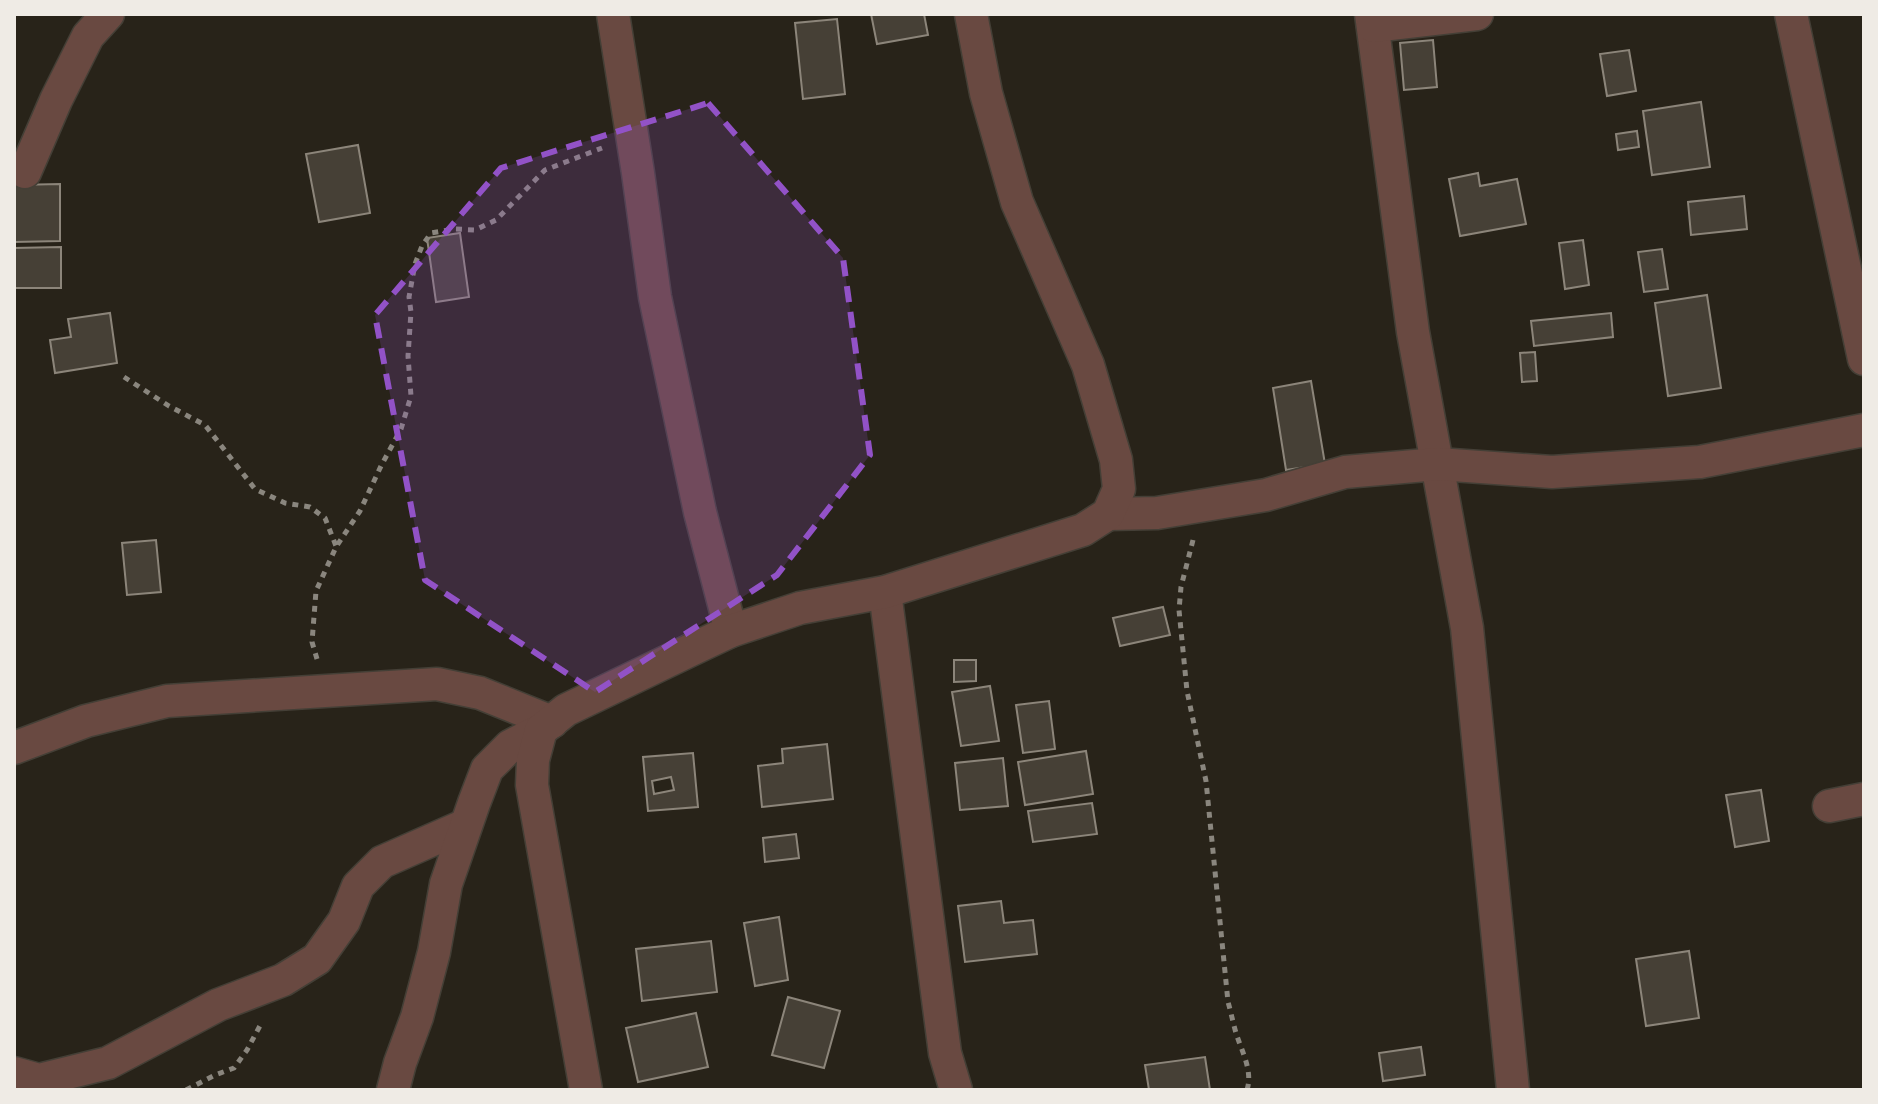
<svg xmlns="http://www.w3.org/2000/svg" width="1878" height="1104" font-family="Lato,sans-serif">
<rect width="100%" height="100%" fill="#282319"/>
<g fill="#464036" stroke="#8c857a" stroke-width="2" fill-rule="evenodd">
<path d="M871,14H924L928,35L877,44Z"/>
<path d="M837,19L845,94L803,99L795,23Z"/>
<path d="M1433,40L1437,87L1404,90L1400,43Z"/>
<path d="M1629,50L1636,91L1607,96L1600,54Z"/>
<path d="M1701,102L1710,167L1652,175L1643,111Z"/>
<path d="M1637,131L1639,147L1618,150L1616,134Z"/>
<path d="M358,145L370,213L319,222L306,154Z"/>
<path d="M1478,173L1480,186L1517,179L1526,224L1460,236L1449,179Z"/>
<path d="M60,184V241L14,242V185Z"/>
<path d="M1744,196L1747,229L1691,235L1688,202Z"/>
<path d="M460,233L469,297L436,302L427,238Z"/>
<path d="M1583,240L1589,285L1565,289L1559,243Z"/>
<path d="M61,247V288H14V248Z"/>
<path d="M1662,249L1668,289L1644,292L1638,252Z"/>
<path d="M1707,295L1721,388L1668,396L1655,303Z"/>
<path d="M110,313L117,363L55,373L50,340L71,337L68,319Z"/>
<path d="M1611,313L1613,337L1534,346L1531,321Z"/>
<path d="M1535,352L1537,381L1522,382L1520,353Z"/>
<path d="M1311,381L1325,464L1286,470L1273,388Z"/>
<path d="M156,540L161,592L127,595L122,543Z"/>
<path d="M1163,607L1170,635L1120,646L1113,618Z"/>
<path d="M954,660H976V681L954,682Z"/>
<path d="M990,686L999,741L961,746L952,692Z"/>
<path d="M1049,701L1055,749L1023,753L1016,705Z"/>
<path d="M827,744L833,799L762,807L758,766L783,763L782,749Z"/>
<path d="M1086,751L1093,794L1025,805L1018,762Z"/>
<path d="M693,753L698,807L648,811L643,757ZM671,777L674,790L654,794L652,781Z"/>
<path d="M1003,758L1008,806L960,810L955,763Z"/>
<path d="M1761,790L1769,841L1735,847L1726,795Z"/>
<path d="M1092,803L1097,834L1033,842L1028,811Z"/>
<path d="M796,834L799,858L765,862L763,838Z"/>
<path d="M1001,901L1004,923L1033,920L1037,954L965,962L958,906Z"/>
<path d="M779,917L788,980L755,986L744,923Z"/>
<path d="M711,941L717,992L642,1001L636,949Z"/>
<path d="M1689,951L1699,1018L1646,1026L1636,959Z"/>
<path d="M788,997L840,1011L824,1068L772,1055Z"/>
<path d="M696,1013L708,1067L638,1082L626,1028Z"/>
<path d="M1421,1047L1425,1075L1383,1081L1379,1053Z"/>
<path d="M1205,1057L1210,1090H1149L1145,1065Z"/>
</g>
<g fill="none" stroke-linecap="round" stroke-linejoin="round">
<g stroke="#443f36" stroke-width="35">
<g id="minor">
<path d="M613,14L638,173L655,297L700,512L731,631"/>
<path d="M1371,14L1413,332L1467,628L1513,1090"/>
<path d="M1791,14L1864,359"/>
<path d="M1373,26L1477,14"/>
<path d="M25,172L56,100L88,36L108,14"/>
<path d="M1108,514L1157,513L1266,495L1345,472L1438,464L1552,472L1700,462L1864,430"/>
<path d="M885,592L945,1053L956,1090"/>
<path d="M14,748L86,721L167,701L437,684L480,693L552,722"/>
<path d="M1829,806L1864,799"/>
<path d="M14,1073L39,1080L108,1063L218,1005L283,980L317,959L344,921L358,886L382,862L466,825"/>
<path d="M393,1090L400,1063L417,1017L434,952L446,884L474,803L487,769L510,746L541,730"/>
<path d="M586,1090L532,785L533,760L541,730L566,710L697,647L731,631L800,608L885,592L1083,530L1108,514L1119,489L1116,460L1088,365L1017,202L986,93L971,14"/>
</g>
</g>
<g stroke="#8a867e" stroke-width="5" stroke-dasharray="6 6" stroke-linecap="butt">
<path d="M124,377L169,406L205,425L255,489L285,503L310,507L325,518L336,546"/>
<path d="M1193,540L1181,587L1179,610L1187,691L1206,781L1228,1002C1231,1012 1233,1023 1236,1033C1242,1052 1253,1071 1247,1090"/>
<path d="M317,659L312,642L316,591L336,547L360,511L381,466L401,429L411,396L408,356L411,312L409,297L415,264L422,246L431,233L455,229L475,230L496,220L545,170L602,148"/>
<path d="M186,1090L215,1075L234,1068L247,1050L262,1022"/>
</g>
<use href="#minor" stroke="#694941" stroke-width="32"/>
</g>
<path fill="#9252c7" fill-opacity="0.2" stroke="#9252c7" stroke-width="6" stroke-dasharray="16 10" stroke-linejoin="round" d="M708,103L843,258L870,455L777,575L595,692L425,580L375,315L501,168Z"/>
<rect width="1878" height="1104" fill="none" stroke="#efebe5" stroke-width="32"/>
</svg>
